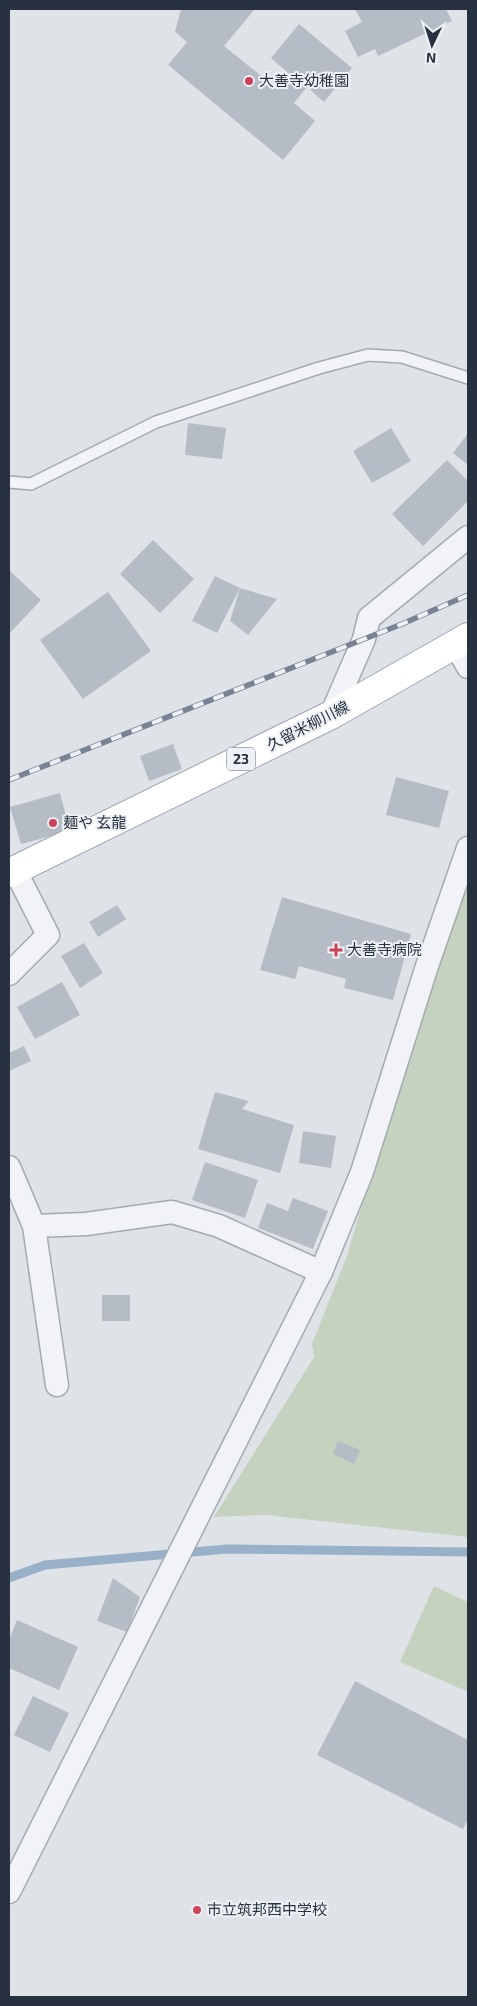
<svg xmlns="http://www.w3.org/2000/svg" width="477" height="2006" font-family="'Exo 2','Noto Sans JP',sans-serif">
<rect width="100%" height="100%" fill="#dfe3e8"/>
<g fill="#c5d2c0">
<path d="M468,834V1537L265,1515L214,1517L314,1357L312,1344L347,1256Z"/>
<path d="M434,1586L468,1602V1692L400,1662Z"/>
</g>
<g fill="none" stroke-linecap="round" stroke-linejoin="round">
<path stroke="#99b1c8" stroke-width="9" d="M9,1578L45,1565L227,1549L468,1552"/>
</g>
<g fill="#b6bcc5">
<path d="M181,9H255L224,46L275,87L287,72L271,58L299,24L352,68L324,102L307,87L294,103L315,121L283,160L168,65L187,42L175,32Z"/>
<path d="M355,9H446L452,21L378,56L375,49L358,57L345,31L362,22Z"/>
<path d="M188,423L226,428L222,459L185,455Z"/>
<path d="M391,428L411,461L372,483L353,451Z"/>
<path d="M468,433V465L453,453Z"/>
<path d="M447,460L468,481V501L423,546L392,514Z"/>
<path d="M153,540L194,579L160,613L120,574Z"/>
<path d="M9,570L41,600L9,634Z"/>
<path d="M215,576L240,588L217,633L192,621Z"/>
<path d="M240,588L277,599L248,635L230,621Z"/>
<path d="M108,592L151,651L83,699L40,640Z"/>
<path d="M173,744L182,769L149,781L140,756Z"/>
<path d="M396,777L449,791L439,828L386,815Z"/>
<path d="M60,793L70,831L21,844L10,807Z"/>
<path d="M282,897L411,934L393,1000L344,988L346,979L299,966L295,979L260,970Z"/>
<path d="M117,905L126,919L98,937L89,922Z"/>
<path d="M84,943L103,973L80,988L61,956Z"/>
<path d="M62,982L80,1015L35,1039L17,1007Z"/>
<path d="M24,1046L31,1061L9,1071V1053Z"/>
<path d="M215,1092L249,1101L242,1109L294,1125L280,1173L198,1149Z"/>
<path d="M303,1131L336,1136L331,1168L299,1163Z"/>
<path d="M205,1162L258,1180L245,1218L192,1200Z"/>
<path d="M293,1198L328,1211L313,1249L258,1228L267,1203L288,1211Z"/>
<rect x="102" y="1295" width="28" height="26"/>
<path d="M338,1441L360,1450L354,1464L333,1454Z"/>
<path d="M113,1578L140,1597L127,1632L97,1621Z"/>
<path d="M17,1620L78,1647L59,1690L9,1668V1640Z"/>
<path d="M355,1681L468,1740V1819L463,1829L317,1755Z"/>
<path d="M33,1696L69,1713L50,1752L14,1735Z"/>
</g>
<g fill="none" stroke-linecap="round" stroke-linejoin="round">
<g stroke="#a4aab2" stroke-width="14">
<path id="lane" d="M9,482L31,484L156,422L319,368L368,355L402,357L468,378"/>
</g>
<g stroke="#a4aab2" stroke-width="25">
<g id="street">
<path d="M455,644L468,667"/>
<path d="M331,715L364,639L369,618L468,537"/>
<path d="M9,974L48,935L15,870"/>
<path d="M9,1167L34,1226L57,1385"/>
<path d="M34,1226L86,1224L172,1212L219,1226L321,1272"/>
<path d="M9,1892L321,1272L362,1172L426,969L468,848"/>
</g>
</g>
<g stroke="#9ea7b4" stroke-width="30">
<path id="primary" d="M9,873L331,715L468,637"/>
</g>
<use href="#lane" stroke="#f1f3f6" stroke-width="11"/>
<use href="#street" stroke="#f1f3f6" stroke-width="22"/>
<use href="#primary" stroke="#fff" stroke-width="28"/>
<g stroke="#788292" stroke-width="5.5">
<path id="rail" d="M9,780L402,624L468,595"/>
</g>
<use href="#rail" stroke="#eef2f6" stroke-width="4" stroke-dasharray="11" stroke-linecap="butt"/>
</g>
<g fill="#ce435b" stroke="#eef2f6" stroke-width="2">
<circle cx="249" cy="81" r="5"/>
<circle cx="53" cy="823" r="5"/>
<path d="M333.5 942.5h5v5h5v5h-5v5h-5v-5h-5v-5h5z"/>
<circle cx="197" cy="1910" r="5"/>
</g>
<g text-anchor="middle" stroke-width="4" stroke-linejoin="round" paint-order="stroke">
<rect fill="#eef2f6" stroke="#636b76" stroke-width="1" x="227" y="747.5" width="28" height="23" rx="4"/>
<g font-size="14" font-weight="bold" fill="#28313f">
<text x="241" y="764">23</text>
</g>
<g font-size="15" fill="#28313f" stroke="#eef2f6" text-anchor="start">
<text x="259" y="86">大善寺幼稚園</text>
<text x="63" y="828">麺や 玄龍</text>
<text x="347" y="955">大善寺病院</text>
<text x="207" y="1915">市立筑邦西中学校</text>
</g>
<g font-size="15" fill="#28313f" stroke="#eef2f6">
<text transform="translate(308 726) rotate(-27)" y="5">久留米柳川線</text>
</g>
</g>
<rect width="477" height="2006" fill="none" stroke="#28313f" stroke-width="20"/>
<g transform="translate(432 45) rotate(184)" stroke="#eef2f6" stroke-width="4" paint-order="stroke">
<path d="M0-4L9 19L0 12L-9 19Z" fill="#28313f"/>
<text y="-8" font-size="14" font-weight="bold" text-anchor="middle" fill="#28313f">N</text>
</g>
</svg>
